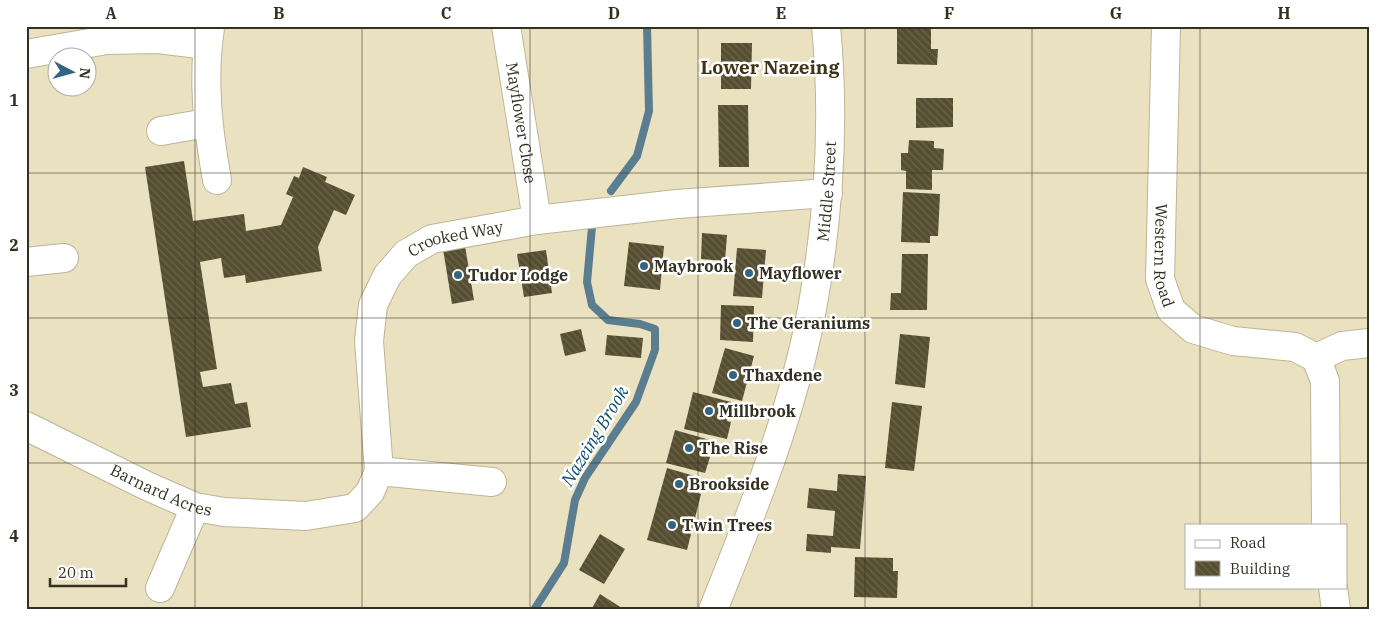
<svg xmlns="http://www.w3.org/2000/svg" width="1395" height="636" font-family="'IBM Plex Serif',serif">
<defs>
<pattern id="building-back-hatch" width="6" height="6" patternUnits="userSpaceOnUse" patternTransform="scale(1.25)"><rect width="6" height="6" fill="#564e31"/><path d="M-1 5l2 2M0 0l6 6M5-1l2 2" fill="none" stroke="#6c654d"/></pattern>
</defs>
<rect width="100%" height="100%" fill="#eae1c0"/>
<g fill="none" stroke-linecap="round" stroke-linejoin="round">
<g stroke="#5b7d90" stroke-width="8">
<path d="M611,191L637,156L649,111L647,26"/>
<path d="M534,610L564,563L575,500L585,478L636,402L655,350V329L640,324L608,320L592,305L587,282L592,227"/>
</g>
</g>
<g fill="url(#building-back-hatch)">
<path d="M720,26H741V28L720,29Z"/>
<path d="M897,26H931V49H938L937,65L897,64Z"/>
<path d="M721,43H752L751,89H721Z"/>
<path d="M916,98H953V127L916,128Z"/>
<path d="M718,105H748L749,167H719Z"/>
<path d="M909,140L934,141V148L944,149L943,170H932V190L906,189V171L901,170V153H908Z"/>
<path d="M184,161L193,221L244,214L246,231L281,225L293,197L286,194L294,176L299,178L303,167L327,177L325,182L355,195L346,215L334,210L318,247L322,271L246,283L245,275L224,278L221,258L200,262L217,369L200,372L203,387L231,383L235,404L247,402L251,427L186,437L145,167Z"/>
<path d="M903,192L940,194L938,236H930V243L901,242Z"/>
<path d="M702,233L727,235L725,261L701,259Z"/>
<path d="M629,242L664,246L660,290L624,286Z"/>
<path d="M465,246L474,300L452,304L443,249Z"/>
<path d="M737,248L766,250L762,298L733,296Z"/>
<path d="M546,250L552,293L524,297L517,254Z"/>
<path d="M902,254H928L927,310H890L891,293H901Z"/>
<path d="M721,305L754,306L753,342L720,340Z"/>
<path d="M581,329L586,351L565,356L560,334Z"/>
<path d="M900,334L930,337L925,388L895,384Z"/>
<path d="M607,335L643,338L641,358L605,355Z"/>
<path d="M725,348L754,356L742,401L712,393Z"/>
<path d="M693,392L731,402L727,421L731,422L727,439L684,429Z"/>
<path d="M892,402L922,406L914,471L885,468Z"/>
<path d="M675,430L710,440L706,456L710,457L705,473L666,463Z"/>
<path d="M667,468L698,477L694,492L701,494L687,550L647,540Z"/>
<path d="M838,474L866,476L860,549L831,547V553L806,551L807,534L833,536L835,511L807,508L809,488L837,491Z"/>
<path d="M600,534L625,549L604,584L579,570Z"/>
<path d="M855,557L893,558V571H898L897,598L854,597Z"/>
<path d="M600,594L625,610H591Z"/>
<rect x="836" y="608" width="25" height="2"/>
</g>
<g fill="none" stroke-linecap="round" stroke-linejoin="round">
<g stroke="#beb595" stroke-width="30">
<g id="minor">
<path id="s1" d="M506,26L537,220"/>
<path id="s2" d="M1166,26L1160,279L1171,310L1193,329L1233,341L1295,347L1316,358L1325,381L1326,525"/>
<path d="M210,28C202,80 208,129 217,180"/>
<path d="M26,54L107,40L158,39L207,45"/>
<path d="M161,131L207,123"/>
<path d="M26,262L64,258"/>
<path d="M1316,358L1342,346L1369,343"/>
<path id="s3" d="M26,426L147,486L195,507L224,512L306,516L355,508L370,492L379,471L369,341L373,305L387,276L406,254L432,239L537,220L677,204L828,193"/>
<path d="M379,471L492,482"/>
<path d="M1333,587L1336,610"/>
<path d="M160,588L195,507"/>
<path id="s4" d="M713,610C752,512 793,413 812,309C829,216 835,120 826,26"/>
</g>
</g>
<use href="#minor" stroke="#fff" stroke-width="28"/>
</g>
<path fill="none" stroke="#343124" stroke-width="1" stroke-opacity="0.55" d="M195,26V610M362,26V610M530,26V610M698,26V610M865,26V610M1032,26V610M1200,26V525M26,173H1369M26,318H1369M26,463H1369M1200,587V610"/>
<g fill="#336482" stroke="#fff" stroke-width="2">
<circle cx="644" cy="266" r="5"/>
<circle cx="749" cy="273" r="5"/>
<circle cx="458" cy="275" r="5"/>
<circle cx="737" cy="323" r="5"/>
<circle cx="733" cy="375" r="5"/>
<circle cx="709" cy="411" r="5"/>
<circle cx="689" cy="448" r="5"/>
<circle cx="679" cy="484" r="5"/>
<circle cx="672" cy="525" r="5"/>
</g>
<g text-anchor="middle" stroke-width="5" stroke-linejoin="round" paint-order="stroke">
<g font-size="16" fill="#343124" stroke="#fff">
<text dy="6" stroke="none"><textPath href="#s1" startOffset="98">Mayflower Close</textPath></text>
<text dy="6" stroke="none"><textPath href="#s4" startOffset="436">Middle Street</textPath></text>
<text dy="6" stroke="none"><textPath href="#s3" startOffset="674">Crooked Way</textPath></text>
<text dy="6" stroke="none"><textPath href="#s2" startOffset="230">Western Road</textPath></text>
<text dy="6" stroke="none"><textPath href="#s3" startOffset="150">Barnard Acres</textPath></text>
</g>
<g font-size="16" font-weight="bold" fill="#343124" stroke="#fff" text-anchor="start">
<text x="654" y="272">Maybrook</text>
<text x="759" y="279">Mayflower</text>
<text x="468" y="281">Tudor Lodge</text>
<text x="747" y="329">The Geraniums</text>
<text x="743" y="381">Thaxdene</text>
<text x="719" y="417">Millbrook</text>
<text x="699" y="454">The Rise</text>
<text x="689" y="490">Brookside</text>
<text x="682" y="531">Twin Trees</text>
</g>
<g font-size="18" font-style="italic" fill="#104f70" stroke="#fff">
<text transform="translate(595 436) rotate(-59)" y="6">Nazeing Brook</text>
</g>
<g font-size="19" font-weight="bold" fill="#3d3519" stroke="#fff">
<text x="770" y="74">Lower Nazeing</text>
</g>
</g>
<rect width="1395" height="636" fill="none" stroke="#ffffff" stroke-width="55"/>
<rect x="1185" y="524" width="162" height="65" fill="#ffffff" stroke="#aeada7"/>
<rect x="1195" y="540" width="25" height="8" fill="#ffffff" stroke="#aeada7"/>
<text x="1230" y="548" font-size="15" fill="#343124">Road</text>
<rect x="1195" y="561" width="25" height="15" fill="url(#building-back-hatch)" stroke="#aeada7"/>
<text x="1230" y="574" font-size="15" fill="#343124">Building</text>
<g transform="translate(72 72) rotate(96)"><circle r="24" fill="#ffffff" stroke="#aeada7"/>
<path d="M0-4L9 19L0 12L-9 19Z" fill="#336482"/>
<text y="-8" font-size="14" font-weight="bold" text-anchor="middle" fill="#343124">N</text>
</g>
<path d="M50 578v8h76v-8" fill="none" stroke="#343124" stroke-width="2.5"/>
<text x="58" y="578" font-size="15" fill="#343124" stroke="#ffffff" stroke-width="4" paint-order="stroke">20 m</text>
<rect x="28" y="28" width="1340" height="580" fill="none" stroke="#343124" stroke-width="2"/>
<g font-size="16" text-anchor="middle" font-weight="bold" fill="#343124">
<text x="111" y="19">A</text>
<text x="279" y="19">B</text>
<text x="446" y="19">C</text>
<text x="614" y="19">D</text>
<text x="781" y="19">E</text>
<text x="949" y="19">F</text>
<text x="1116" y="19">G</text>
<text x="1284" y="19">H</text>
<text x="14" y="106">1</text>
<text x="14" y="251">2</text>
<text x="14" y="396">3</text>
<text x="14" y="542">4</text>
</g>
</svg>
